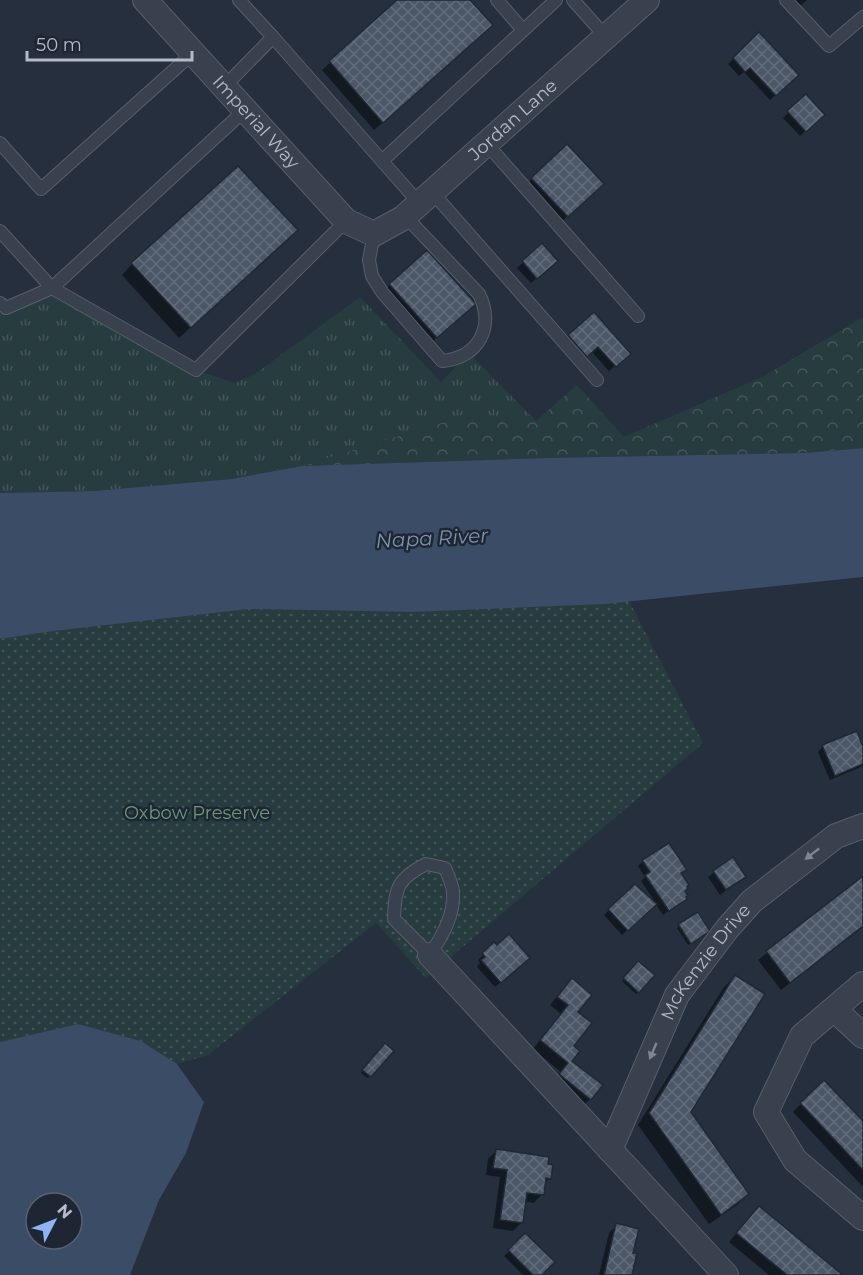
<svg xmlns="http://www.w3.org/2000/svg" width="863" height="1275" font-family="Montserrat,sans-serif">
<defs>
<pattern id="grass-tufts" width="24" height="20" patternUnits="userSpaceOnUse" patternTransform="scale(1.5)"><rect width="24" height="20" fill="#273c3f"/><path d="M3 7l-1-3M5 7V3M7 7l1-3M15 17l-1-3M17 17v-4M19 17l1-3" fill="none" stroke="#445659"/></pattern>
<pattern id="forest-crowns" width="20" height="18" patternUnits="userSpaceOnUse" patternTransform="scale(1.5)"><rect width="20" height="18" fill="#273c3f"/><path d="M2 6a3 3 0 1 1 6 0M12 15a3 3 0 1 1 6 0" fill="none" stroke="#445659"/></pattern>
<pattern id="park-dots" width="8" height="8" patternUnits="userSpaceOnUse" patternTransform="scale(1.5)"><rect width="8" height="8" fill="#273c3f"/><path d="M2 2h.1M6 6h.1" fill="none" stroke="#445659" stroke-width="1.8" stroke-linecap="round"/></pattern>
<pattern id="building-cross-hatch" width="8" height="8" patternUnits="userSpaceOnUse" patternTransform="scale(1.5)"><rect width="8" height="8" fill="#4b5666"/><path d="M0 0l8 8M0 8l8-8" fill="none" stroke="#636c7b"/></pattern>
</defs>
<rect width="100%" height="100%" fill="#252f3e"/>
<path fill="url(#grass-tufts)" d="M52,288L196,370L235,383L255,374L360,297L441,382L469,353L536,421H448L302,466L231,479L94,491L0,493V314L6,308Z"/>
<path fill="url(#forest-crowns)" d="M863,317V448L805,453L545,458L302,466L448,421H536L577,385L624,437L764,376Z"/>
<path fill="url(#park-dots)" d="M629,601L703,743L426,978L376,923L208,1055L177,1064L141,1041L78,1024L0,1042V639L54,631L249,609L412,612Z"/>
<g fill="#3b4c66" fill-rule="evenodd">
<path d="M863,448V577L605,604L412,612L249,609L54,631L0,639V493L94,491L231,479L302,466L545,458L805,453Z"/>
<path d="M78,1024L141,1041L177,1064L204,1102L186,1153L159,1200L130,1275H0V1042ZM36,1203H72V1239H36Z"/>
</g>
<g fill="#0007">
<path d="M399,0H468L483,33L374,130L322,70Z"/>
<path d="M784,0H807L794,11Z"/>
<path d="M759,34L797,75L770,100L744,72L739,76L728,64Z"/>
<path d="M806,96L823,115L800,136L783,118Z"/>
<path d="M532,179L602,183L559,224L524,187Z"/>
<path d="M285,241L179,338L122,275L132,264Z"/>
<path d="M542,245L550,266L531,283L517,268Z"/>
<path d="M390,285L465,312L428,345L382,293Z"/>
<path d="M594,314L623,359L609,371L592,352L581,361L563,341Z"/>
<path d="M823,746L863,751V766L830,780L818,752Z"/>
<path d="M732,859L744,877L720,895L708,877Z"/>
<path d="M643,861L685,870L680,875L685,899L663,915L655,903L622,935L604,915L635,886L655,902L641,881L645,877L638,866Z"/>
<path d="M863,878V927L781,990L758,960Z"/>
<path d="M679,926L706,933L688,945L677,928Z"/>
<path d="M494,944L523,963L495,987L477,967L480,963L478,960Z"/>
<path d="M638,963L653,975L636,994L622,981Z"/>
<path d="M735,977L689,1112L748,1194L737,1205L709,1224L638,1125L724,987Z"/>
<path d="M564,988L576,1012L570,1061L590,1099L582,1107L552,1083L561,1072L533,1049L561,1014L550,1005Z"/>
<path d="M385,1045L392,1051L368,1078L361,1073Z"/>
<path d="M801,1104L863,1124V1187L793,1112Z"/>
<path d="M496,1151L549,1178L544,1183L542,1194L534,1203L524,1201L521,1223L513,1231L493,1228L500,1177L486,1175L488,1159Z"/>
<path d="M751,1216L841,1275H769L729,1242Z"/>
<path d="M617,1225L631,1254L630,1275H599L609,1233Z"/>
<path d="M525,1235L540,1275H523L504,1256Z"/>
</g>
<g fill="url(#building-cross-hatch)" stroke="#202835" stroke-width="1.5">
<path d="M397,0H470L493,25L383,123L329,61Z"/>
<path d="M759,32L799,75L776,96L750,68L745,72L733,58Z"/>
<path d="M806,94L825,115L806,132L787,111Z"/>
<path d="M567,144L604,184L568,217L531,178Z"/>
<path d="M238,166L298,230L191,328L131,263Z"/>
<path d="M542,243L558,261L537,279L522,261Z"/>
<path d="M427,250L476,304L437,338L389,284Z"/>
<path d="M594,312L631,354L616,367L598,347L587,357L568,335Z"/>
<path d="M857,731L863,747V764L835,776L822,745Z"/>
<path d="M669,843L687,870L681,873L689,885L687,886L688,888L685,891L688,896L686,897L687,899L669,911L645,875L650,872L642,860Z"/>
<path d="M733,857L746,877L726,890L713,871Z"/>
<path d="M863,876V926L790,983L766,951Z"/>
<path d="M635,884L657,904L628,931L608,909Z"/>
<path d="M698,912L710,931L691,944L678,924Z"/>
<path d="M509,934L530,958L501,983L481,960L485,957L482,953L494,942L497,945Z"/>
<path d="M638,961L655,975L639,993L623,978Z"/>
<path d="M735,975L765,994L691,1112L749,1194L721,1215L649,1113Z"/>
<path d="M572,978L592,995L578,1012L592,1023L574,1046L580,1051L572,1061L603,1085L591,1100L559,1074L568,1063L540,1040L568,1005L557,997Z"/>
<path d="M385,1043L394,1051L371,1077L362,1070Z"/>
<path d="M824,1080L863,1121V1170L800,1103Z"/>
<path d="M496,1149L549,1157L548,1164L553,1165L551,1179L546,1178L544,1195L527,1193L523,1223L500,1220L507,1170L493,1168Z"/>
<path d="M759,1206L843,1275H787L736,1233Z"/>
<path d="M616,1223L639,1229L633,1253H637L632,1275H604Z"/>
<path d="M525,1233L555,1262L542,1275H533L508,1250Z"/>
</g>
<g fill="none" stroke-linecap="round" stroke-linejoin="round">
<g stroke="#575f6c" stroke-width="14">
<g id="lane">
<path d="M497,0L523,30"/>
<path d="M573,0L606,37"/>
<path d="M786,0L829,46L863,17"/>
<path d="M273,37L419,203"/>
<path d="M224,87L273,37L239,0"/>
<path d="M0,143L41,189L193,53"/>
<path d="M486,143L638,316"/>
<path d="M383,160L556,0"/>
<path d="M432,192L597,380"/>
<path d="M0,231L52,288L245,110"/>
<path d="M374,234L369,260L372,276L382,292L442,361C479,358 495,326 479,294L405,216"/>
<path d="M0,303L6,308L52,288L196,370L346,221"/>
<path d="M426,864L445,868C448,875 452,884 453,891C455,915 442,936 430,955L394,919C395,888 397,879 426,864Z"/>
</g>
</g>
<g stroke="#575f6c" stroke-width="26">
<g id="street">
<path id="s1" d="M145,0L346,221L374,234L403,218L647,0"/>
<path d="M430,955L726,1275"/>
<path d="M863,984L802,1036L766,1112L795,1160L863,1218"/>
<path d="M834,1009L863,1036"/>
<path id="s2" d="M610,1150L677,995L727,929L752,901L836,836L863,826"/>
</g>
</g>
<use href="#lane" stroke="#39414e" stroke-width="12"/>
<use href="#street" stroke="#39414e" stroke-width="24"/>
</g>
<defs><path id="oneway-solid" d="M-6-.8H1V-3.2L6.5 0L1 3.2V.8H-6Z" transform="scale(1.5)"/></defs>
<g fill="#7d8592">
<use href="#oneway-solid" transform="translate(812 854) rotate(142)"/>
<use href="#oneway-solid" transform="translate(653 1051) rotate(113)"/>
</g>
<g text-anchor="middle" stroke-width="5" stroke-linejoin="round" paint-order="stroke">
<g font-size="18" fill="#b5bcc9" stroke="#1e2633">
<text dy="6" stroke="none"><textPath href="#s1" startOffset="510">Jordan Lane</textPath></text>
<text dy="6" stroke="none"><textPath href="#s1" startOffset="165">Imperial Way</textPath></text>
<text dy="6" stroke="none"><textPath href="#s2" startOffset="212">McKenzie Drive</textPath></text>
</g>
<g font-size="18" fill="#6d9978" stroke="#1e2633">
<text x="197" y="819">Oxbow Preserve</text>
</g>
<g font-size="20" font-style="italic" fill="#7d92af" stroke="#1e2633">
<text transform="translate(432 538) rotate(-3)" y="7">Napa River</text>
</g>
</g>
<g transform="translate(54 1221) rotate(48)"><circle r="28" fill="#1e2633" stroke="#5a626f" stroke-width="1.5"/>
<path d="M0-4.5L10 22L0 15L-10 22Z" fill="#8eb4f4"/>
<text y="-9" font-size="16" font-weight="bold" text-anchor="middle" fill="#b5bcc9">N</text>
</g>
<path d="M27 51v9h165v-9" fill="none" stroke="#b5bcc9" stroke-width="3"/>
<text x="36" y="51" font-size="18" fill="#b5bcc9" stroke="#1e2633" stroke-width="4.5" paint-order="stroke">50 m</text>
</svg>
